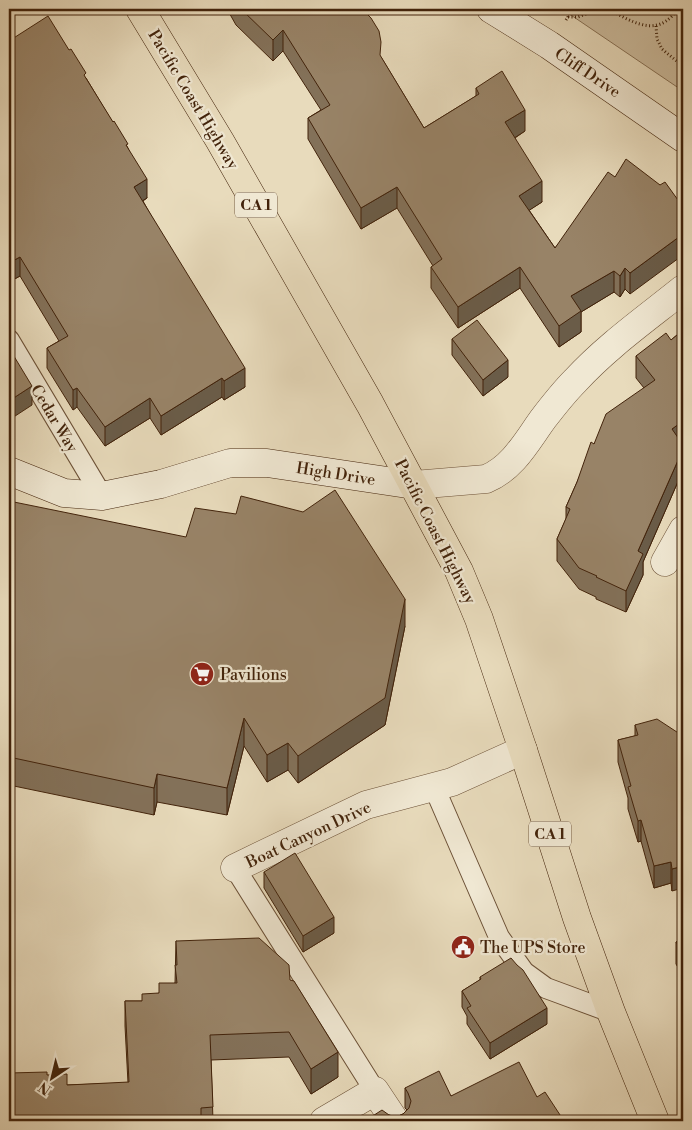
<svg xmlns="http://www.w3.org/2000/svg" width="692" height="1130" font-family="'Libre Bodoni',serif">
<rect width="100%" height="100%" fill="#e8dbbc"/>
<filter id="stains"><feTurbulence type="fractalNoise" baseFrequency=".004" numOctaves="4"/><feColorMatrix values="0 0 0 0 .2 0 0 0 0 .09 0 0 0 0 .02 0 0 0 .5 -.17"/></filter>
<radialGradient id="worn" r=".72"><stop offset=".6" stop-color="#630" stop-opacity="0"/><stop offset="1" stop-color="#630" stop-opacity=".3"/></radialGradient>
<path fill="#ccbc9e" stroke="#877054" d="M562,9H683V91Z"/>
<g fill="none" stroke-linecap="round" stroke-linejoin="round">
<g stroke="#6c5137" stroke-width="22">
<g id="lane">
<path d="M9,340L102,496"/>
<path d="M434,787L499,937L524,972L546,988L611,1012"/>
<path d="M235,868L375,1091"/>
</g>
</g>
<g stroke="#6c5137" stroke-width="29">
<g id="street">
<path d="M414,485L486,479C513,468 527,441 543,419C553,406 564,392 575,381C607,346 647,318 683,289"/>
<path d="M665,562L683,530"/>
<path d="M235,868L366,805L452,782L523,750"/>
<path d="M324,1121L375,1091L395,1121"/>
</g>
</g>
<g stroke="#42230b" stroke-width="29">
<g id="secondary">
<path d="M491,9L549,45L683,138"/>
<path d="M9,471L64,493L102,496L161,484L230,463H267L414,485"/>
</g>
</g>
<g stroke="#42230b" stroke-width="29">
<path id="highway" d="M140,9L220,141L370,404L459,571L479,619L523,750L577,918L611,1012L655,1121"/>
</g>
<g stroke="#42230b" stroke-width="3" stroke-dasharray="1 2.5" stroke-linecap="butt">
<path d="M607,9C613,11 619,15 625,18C647,29 663,30 678,9"/>
<path d="M568,17H578L599,9"/>
<path d="M566,20L568,17L567,9"/>
<path d="M656,26L657,39L662,49L679,63L683,72"/>
<path d="M679,98L683,87"/>
</g>
<use href="#lane" stroke="#f0e8d3" stroke-width="20"/>
<use href="#street" stroke="#f0e8d3" stroke-width="28"/>
<use href="#secondary" stroke="#f0e8d3" stroke-width="28"/>
<use href="#highway" stroke="#e8dbbc" stroke-width="28"/>
</g>
<g fill="#837159" stroke="#42230b">
<path d="M227,9H325L381,57L424,128L476,96V88L525,131L515,138L542,202L529,210L555,248L615,177L660,185L630,294L625,289L620,297L614,292L581,312V332L559,347L520,288L458,328L431,288V267L433,266L397,208L361,229L308,139V118L321,110L283,51L273,61L236,25Z"/>
<path d="M26,30L86,78L128,148L147,198L143,201L245,387L224,400L222,397L161,435L150,418L105,446L77,407L73,410L47,368V348L59,341L20,276L9,282Z"/>
<path d="M683,330V442L682,443L683,445V470L643,562V575L626,612L596,599V597L579,589L557,561V539L566,519V507L594,444L644,388L636,378V356L671,340Z"/>
<path d="M452,339L508,377L483,396L452,355Z"/>
<path d="M9,501L405,626L385,725L298,783L288,770L267,782L244,746L227,815L157,802L154,815L9,785Z"/>
<path d="M635,725L683,736L672,891L671,883L654,888L641,841L638,842L628,809V798L618,762V740L635,736Z"/>
<path d="M264,872L334,933L303,952L264,888Z"/>
<path d="M683,938V976L676,964V942Z"/>
<path d="M176,941L290,980L338,1077L311,1094L289,1057L211,1060L213,1121H9L47,1075L67,1085L128,1083L125,1026V1001H142L159,993L175,983Z"/>
<path d="M480,977L547,1024L490,1059L467,1024V1016L462,1007V991L480,980Z"/>
<path d="M405,1088L451,1096L537,1097L564,1121L368,1119L389,1115L396,1117L403,1114L407,1110L405,1108Z"/>
</g>
<g fill="#6a5c48" stroke="#42230b">
<path d="M283,30V51L273,61V40Z"/>
<path d="M525,110V131L505,144V122Z"/>
<path d="M147,179V198L134,206V187Z"/>
<path d="M542,181V202L519,217V196Z"/>
<path d="M397,187V208L361,229V208Z"/>
<path d="M683,234V255L630,294V273Z"/>
<path d="M20,257V276L9,282V263Z"/>
<path d="M520,267V288L458,328V307Z"/>
<path d="M625,268V289L620,297V276Z"/>
<path d="M614,271V292L581,312V332L559,347V326L571,296Z"/>
<path d="M508,360V377L483,396V380Z"/>
<path d="M245,368V387L224,400V381Z"/>
<path d="M222,378V397L161,435V416Z"/>
<path d="M32,386V405L9,420V401Z"/>
<path d="M77,388V407L73,410V390Z"/>
<path d="M150,398V418L105,446V427Z"/>
<path d="M683,421V442L672,451V429Z"/>
<path d="M683,449V470L643,562V575L626,612V591L638,551Z"/>
<path d="M405,599V626L385,725L298,783V756Z"/>
<path d="M244,718V746L227,815V788Z"/>
<path d="M288,743V770L267,782V755Z"/>
<path d="M157,774V802L154,815V788Z"/>
<path d="M641,820V841L638,842V821Z"/>
<path d="M671,862V883L654,888V866Z"/>
<path d="M683,866V888L672,891V869Z"/>
<path d="M334,917V933L303,952V936Z"/>
<path d="M547,1008V1024L490,1059V1043Z"/>
<path d="M338,1052V1077L311,1094V1069Z"/>
</g>
<g fill="#988367" stroke="#42230b">
<path d="M241,9H325L326,10L330,9H360L365,12L371,18L379,31L381,42L380,55L424,128L479,94L476,88L502,71L525,110L505,122L542,181L519,196L555,248L608,172L615,177L626,159L660,185L665,182L683,207V234L630,273L625,268L620,276L614,271L571,296L581,311L559,326L520,267L458,307L431,267L442,259L397,187L361,208L308,118L330,105L283,30L273,40Z"/>
<path d="M48,16L69,50L71,49L86,73L84,75L113,122L114,121L128,144L126,145L147,179L134,187L245,368L224,381L222,378L161,416L150,398L105,427L77,388L73,390L47,348L68,336L20,257L9,263V41Z"/>
<path d="M477,320L508,360L483,380L452,339Z"/>
<path d="M683,330V421L672,429L683,445V449L638,551L643,554L626,591L596,577L597,576L579,568L557,539L570,509L566,507L577,482L591,442L594,444L606,414L655,380L636,356L666,333L671,340Z"/>
<path d="M9,348L32,386L9,401Z"/>
<path d="M335,490L405,599L385,698L298,756L288,743L267,755L244,718L227,788L157,774L154,788L9,757V501L186,537L195,508L236,514L241,496L303,512Z"/>
<path d="M657,719L683,736V866L672,869L671,862L654,866L641,820L638,821L628,787L631,786L618,740L638,735L635,725Z"/>
<path d="M295,853L334,917L303,936L264,872Z"/>
<path d="M259,938L289,965L290,980L294,981L338,1052L311,1069L289,1032L210,1035L213,1107L201,1108V1121H9V1073L47,1072V1075L67,1074V1085L129,1082L125,1001H142V994L159,993V983H177L175,965H177L176,941Z"/>
<path d="M683,938V954L676,942Z"/>
<path d="M511,958L517,965L523,970L547,1008L490,1043L467,1008L471,1006L462,991L481,979L480,977Z"/>
<path d="M519,1062L537,1097L545,1092L564,1121H353L362,1115L368,1119L382,1110L389,1115L396,1117L403,1114L409,1108L411,1101L408,1093L405,1088L439,1071L451,1096Z"/>
</g>
<defs>
<g id="supermarket-disc" transform="scale(1.25)"><circle r="9.5" fill="#8f2418" stroke="#f0e8d3"/><path d="M-6-5.5h2.5l.6 2H6L4.5 2H-2.5L-4.4-4H-6ZM-1.5 3.2a1.3 1.3 0 1 0 .1 0ZM3 3.2a1.3 1.3 0 1 0 .1 0Z" fill="#fff"/></g>
<g id="civic-disc" transform="scale(1.25)"><circle r="9.5" fill="#8f2418" stroke="#f0e8d3"/><path d="M-.6-6.5H3V-4.5H.6V-3L4-1V1h2V6H-6V1h2V-1L-.6-3ZM-1.2 2.5V6h2.4V2.5Z" fill="#fff"/></g>
</defs>
<g fill-rule="evenodd">
<use href="#supermarket-disc" x="202" y="674"/>
<use href="#civic-disc" x="463" y="947"/>
</g>
<g text-anchor="middle" stroke-width="4.5" stroke-linejoin="round" paint-order="stroke">
<g fill="#f0e8d3" stroke="#765e47" stroke-width="1">
<rect x="235" y="192.5" width="42" height="25" rx="4"/>
<rect x="529" y="821.5" width="42" height="25" rx="4"/>
</g>
<g font-size="15" font-weight="bold" fill="#42230b">
<text x="256" y="210">CA 1</text>
<text x="550" y="839">CA 1</text>
</g>
<g font-size="16" fill="#42230b" stroke="#f0e8d3">
<text transform="translate(588 72) rotate(34)" y="6">Cliff Drive</text>
<text transform="translate(194 99) rotate(59)" y="6">Pacific Coast Highway</text>
<text transform="translate(55 418) rotate(59)" y="6">Cedar Way</text>
<text transform="translate(336 473) rotate(9)" y="6">High Drive</text>
<text transform="translate(436 531) rotate(63)" y="6">Pacific Coast Highway</text>
<text transform="translate(308 834) rotate(-25)" y="6">Boat Canyon Drive</text>
</g>
<g font-size="16" fill="#42230b" stroke="#f0e8d3" text-anchor="start">
<text x="220" y="680">Pavilions</text>
<text x="480" y="953">The UPS Store</text>
</g>
</g>
<rect width="692" height="1130" fill="none" stroke="#e8dbbc" stroke-width="30"/>
<rect x="10" y="10" width="672" height="1110" fill="none" stroke="#42230b" stroke-width="2.5"/>
<rect x="15" y="15" width="662" height="1100" fill="none" stroke="#42230b"/>
<g transform="translate(52 1078) rotate(215)" stroke="#f0e8d3" stroke-width="4" paint-order="stroke">
<path d="M0-4L9 19L0 12L-9 19Z" fill="#42230b"/>
<text y="-8" font-size="14" font-weight="bold" text-anchor="middle" fill="#42230b">N</text>
</g>
<rect width="100%" height="100%" filter="url(#stains)"/>
<rect width="100%" height="100%" fill="url(#worn)"/>
</svg>
